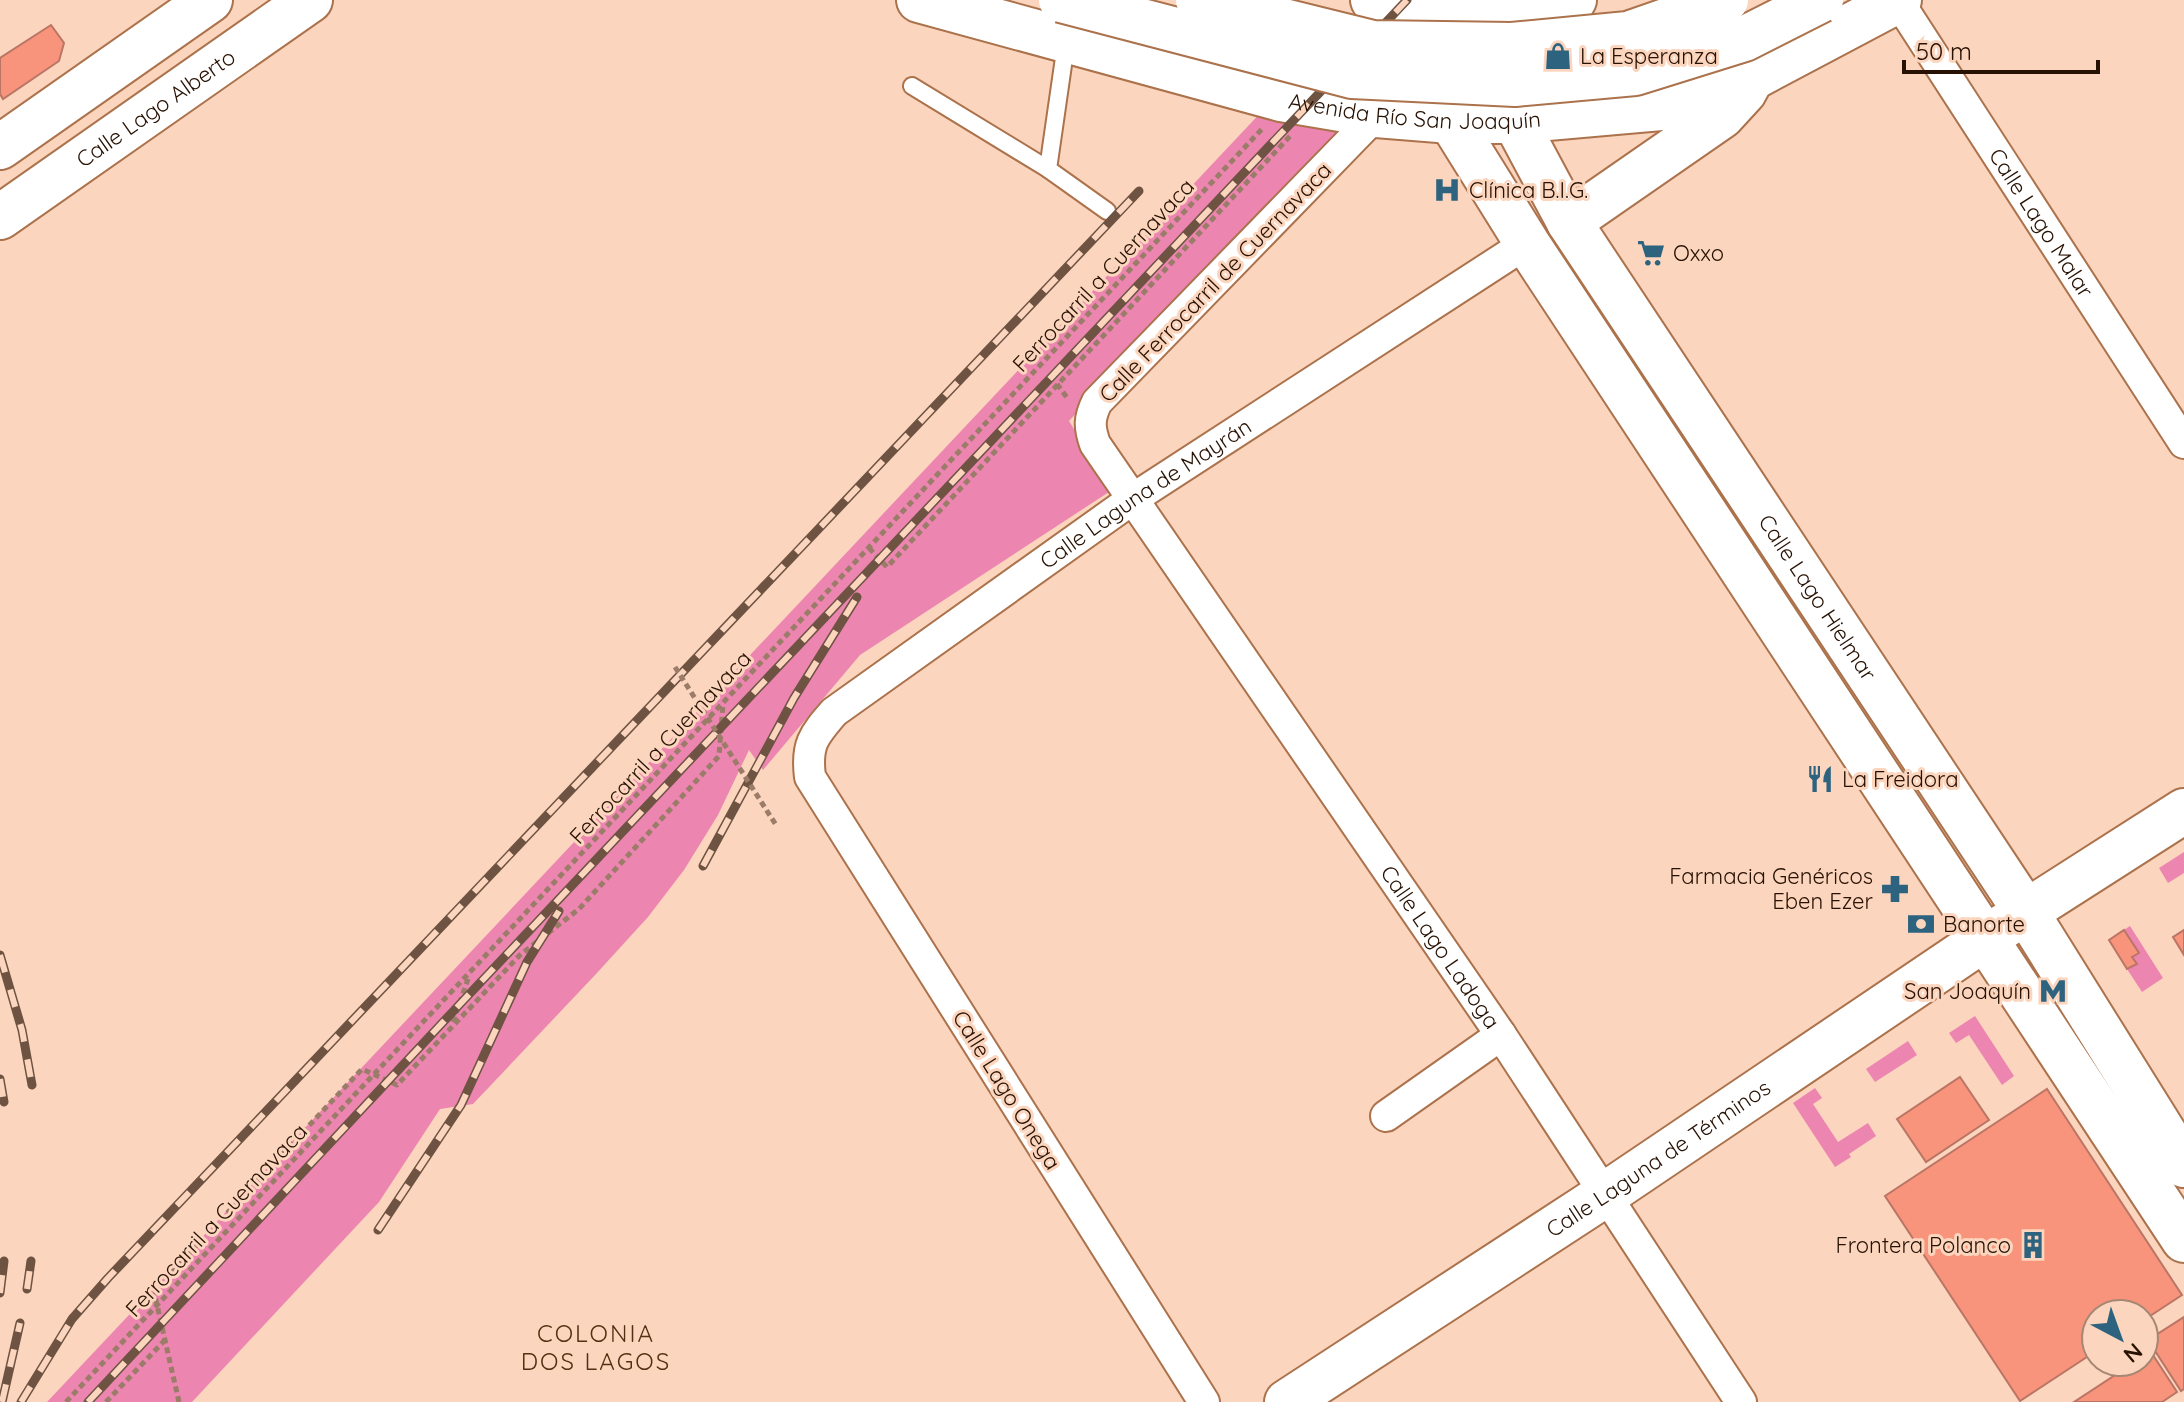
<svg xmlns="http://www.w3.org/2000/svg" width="2184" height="1402" font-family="Quicksand,sans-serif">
<rect width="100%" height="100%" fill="#fbd5bd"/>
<g fill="#ed85b1">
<path d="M1266,107L1342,126L1069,421L1112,490L860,655L763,770L749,750L718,815L684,870L648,917L596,974L473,1104L440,1109L379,1202L192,1402H47Z"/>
<path d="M2184,852V873L2168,883L2159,868Z"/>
<path d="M2130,926L2163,978L2142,992L2127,969L2136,964L2132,957L2139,953L2124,930Z"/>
<path d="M1975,1016L2014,1076L2002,1085L1969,1035L1956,1043L1949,1033Z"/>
<path d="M1908,1041L1917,1055L1875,1082L1866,1069Z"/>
<path d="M1815,1088L1822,1098L1813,1104L1838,1142L1868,1123L1876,1136L1849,1154L1851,1157L1835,1167L1793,1103Z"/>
</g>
<g fill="#f9947c" stroke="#ba7565" stroke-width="2">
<path d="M51,25L64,43L59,61L3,99L0,94V58Z"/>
<path d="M2124,930L2139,953L2132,957L2137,964L2127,969L2109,940Z"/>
<path d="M2184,930V955L2173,937Z"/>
<path d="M1960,1077L1989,1120L1926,1162L1897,1119Z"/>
<path d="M2047,1089L2182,1295L2144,1320V1314H2096V1351L2020,1401L1885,1196Z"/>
<path d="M2184,1317V1389L2181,1391L2148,1340Z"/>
<path d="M2151,1352L2177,1392L2162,1402H2074L2135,1362H2144V1356Z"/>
</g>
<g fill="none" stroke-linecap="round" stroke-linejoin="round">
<g stroke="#ab724c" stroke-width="20">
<g id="lane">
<path d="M1066,44L1048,169L1107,211"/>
<path d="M912,86L1048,169"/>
</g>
</g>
<g stroke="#ab724c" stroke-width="34">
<g id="street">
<path id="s1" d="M1898,1L2184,443"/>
<path id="s2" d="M1376,115L1097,402C1089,418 1089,427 1095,444L1501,1035L1741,1402"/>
<path d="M1386,1116L1501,1035"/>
<path id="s3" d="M1204,1402L810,777C806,745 813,736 834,712L1134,498L1527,243"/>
</g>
</g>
<g stroke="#ab724c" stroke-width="48">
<g id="secondary">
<path id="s4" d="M919,0L1281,99L1376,115L1451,121H1515L1661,108L1752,78L1899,0"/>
<path d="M1373,0L1402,5L1494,12L1574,0"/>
<path id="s5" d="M1494,12L1500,61L1515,121L1569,222L2026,912L2184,1165"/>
<path d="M1451,121L1527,243L2184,1240"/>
<path d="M0,147L210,0"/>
<path id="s6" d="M0,217L310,0"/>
<path d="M1569,222L1722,116L1744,92L1751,79"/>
<path id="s7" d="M1287,1402L1606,1194L1987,937L2184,811"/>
</g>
</g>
<g stroke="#9a7c68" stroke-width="5" stroke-dasharray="6 4" stroke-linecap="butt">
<path d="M1057,384L1068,399"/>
<path d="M869,548L887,567L1292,134"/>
<path d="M453,1022L468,979"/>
<path d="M66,1402L1262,129"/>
<path d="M106,1402L165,1340"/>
<path d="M179,1402L155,1296L156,1289L362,1069L397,1085L520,955L579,909L719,756L723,704"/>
</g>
<use href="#lane" stroke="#fff" stroke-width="16"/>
<use href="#street" stroke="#fff" stroke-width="30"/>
<use href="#secondary" stroke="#fff" stroke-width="44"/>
<g stroke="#6e5342" stroke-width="9">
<g id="rail">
<path d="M703,866L794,698L857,597"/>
<path d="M0,955L22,1030L32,1085"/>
<path d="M0,1079L4,1102"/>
<path d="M378,1230L461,1105L527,962L559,911"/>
<path d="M27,1289L31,1261"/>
<path d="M0,1293L4,1261"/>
<path d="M2,1402L20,1323"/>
<path d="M21,1402L72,1319L108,1278L1139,191"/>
<path d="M88,1402L460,1004L1407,0"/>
</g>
</g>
<use href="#rail" stroke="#fbd5bd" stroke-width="6" stroke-dasharray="18" stroke-linecap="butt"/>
<g stroke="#ab724c" stroke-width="48" stroke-linecap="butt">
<g id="highway-bridge">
<path d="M1061,0L1352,76L1515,84L1635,73L1744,39L1821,0"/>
<path d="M1198,0L1373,43L1512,45L1628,34L1726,0"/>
</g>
</g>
<path stroke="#9a7c68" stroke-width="5" stroke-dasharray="6 4" stroke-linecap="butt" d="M675,667L776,825"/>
<use href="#highway-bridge" stroke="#fff" stroke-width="44"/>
</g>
<defs>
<g id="shop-bare" transform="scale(2.16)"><path d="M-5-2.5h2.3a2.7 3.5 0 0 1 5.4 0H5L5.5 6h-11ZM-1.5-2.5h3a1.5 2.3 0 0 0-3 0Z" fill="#2e637f" stroke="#fbd5bd" stroke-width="2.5" paint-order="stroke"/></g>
<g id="hospital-bare" transform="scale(2.16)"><path d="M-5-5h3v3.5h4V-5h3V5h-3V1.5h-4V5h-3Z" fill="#2e637f" stroke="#fbd5bd" stroke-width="2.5" paint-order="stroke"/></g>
<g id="supermarket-bare" transform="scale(2.16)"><path d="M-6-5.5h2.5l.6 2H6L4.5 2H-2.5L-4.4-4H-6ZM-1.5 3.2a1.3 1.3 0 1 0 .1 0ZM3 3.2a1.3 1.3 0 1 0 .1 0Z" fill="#2e637f" stroke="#fbd5bd" stroke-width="2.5" paint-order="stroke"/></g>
<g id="restaurant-bare" transform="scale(2.16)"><path d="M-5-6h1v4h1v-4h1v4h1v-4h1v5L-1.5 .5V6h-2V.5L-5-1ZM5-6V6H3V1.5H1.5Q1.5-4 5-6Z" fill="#2e637f" stroke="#fbd5bd" stroke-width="2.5" paint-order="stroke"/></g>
<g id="pharmacy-bare" transform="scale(2.16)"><path d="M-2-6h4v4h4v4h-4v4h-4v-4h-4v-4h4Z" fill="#2e637f" stroke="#fbd5bd" stroke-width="2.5" paint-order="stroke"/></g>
<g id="bank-bare" transform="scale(2.16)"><path d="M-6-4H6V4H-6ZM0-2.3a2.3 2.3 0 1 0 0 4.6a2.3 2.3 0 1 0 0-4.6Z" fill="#2e637f" stroke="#fbd5bd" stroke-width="2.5" paint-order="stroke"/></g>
<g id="metro-bare" transform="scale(2.16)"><path d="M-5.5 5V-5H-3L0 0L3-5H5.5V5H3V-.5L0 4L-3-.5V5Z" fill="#2e637f" stroke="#fbd5bd" stroke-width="2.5" paint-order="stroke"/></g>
<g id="building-bare" transform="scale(2.16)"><path d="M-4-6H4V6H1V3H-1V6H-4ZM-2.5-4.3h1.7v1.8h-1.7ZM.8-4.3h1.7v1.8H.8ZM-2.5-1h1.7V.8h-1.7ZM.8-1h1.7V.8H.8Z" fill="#2e637f" stroke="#fbd5bd" stroke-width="2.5" paint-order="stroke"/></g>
</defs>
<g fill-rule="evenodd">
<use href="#shop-bare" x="1558" y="56"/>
<use href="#hospital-bare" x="1447" y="190"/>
<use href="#supermarket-bare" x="1651" y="253"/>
<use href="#restaurant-bare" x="1820" y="779"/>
<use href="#pharmacy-bare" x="1895" y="889"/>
<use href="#bank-bare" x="1921" y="924"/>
<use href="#metro-bare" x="2053" y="991"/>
<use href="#building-bare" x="2033" y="1245"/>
</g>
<g text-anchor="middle" stroke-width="6" stroke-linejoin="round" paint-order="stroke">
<g font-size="22" fill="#271103" stroke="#fbd5bd" text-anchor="start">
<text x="1580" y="64">La Esperanza</text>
<text x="1469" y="198">Clínica B.I.G.</text>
<text x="1673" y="261">Oxxo</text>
<text x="1842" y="787">La Freidora</text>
<text x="1873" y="884" text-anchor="end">Farmacia Genéricos<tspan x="1873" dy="25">Eben Ezer</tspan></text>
<text x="1943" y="932">Banorte</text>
<text x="2031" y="999" text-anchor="end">San Joaquín</text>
<text x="2011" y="1253" text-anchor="end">Frontera Polanco</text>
</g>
<g font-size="22" fill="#271103" stroke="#fbd5bd">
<text dy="8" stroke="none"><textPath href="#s4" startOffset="510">Avenida Río San Joaquín</textPath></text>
<text dy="8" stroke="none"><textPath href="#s6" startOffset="190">Calle Lago Alberto</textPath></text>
<text dy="8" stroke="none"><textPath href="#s1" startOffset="264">Calle Lago Malar</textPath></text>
<text transform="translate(1103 275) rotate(-47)" y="8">Ferrocarril a Cuernavaca</text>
<text transform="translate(1215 282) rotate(-46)" y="8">Calle Ferrocarril de Cuernavaca</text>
<text dy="8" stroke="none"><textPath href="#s3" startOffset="1192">Calle Laguna de Mayrán</textPath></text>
<text dy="8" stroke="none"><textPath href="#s5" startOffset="676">Calle Lago Hielmar</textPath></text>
<text transform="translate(660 747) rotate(-47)" y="8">Ferrocarril a Cuernavaca</text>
<text dy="8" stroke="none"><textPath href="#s2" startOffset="1054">Calle Lago Ladoga</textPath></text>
<text transform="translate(1007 1090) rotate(58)" y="8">Calle Lago Onega</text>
<text dy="8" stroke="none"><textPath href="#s7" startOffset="444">Calle Laguna de Términos</textPath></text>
<text transform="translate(216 1220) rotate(-47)" y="8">Ferrocarril a Cuernavaca</text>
</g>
<g font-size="24" letter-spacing="2" fill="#562e10" stroke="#fbd5bd">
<text x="596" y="1342">COLONIA<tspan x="596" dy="28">DOS LAGOS</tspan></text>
</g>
</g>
<g transform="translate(2120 1338) rotate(139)"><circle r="38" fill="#fbd5bd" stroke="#a68773" stroke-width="2"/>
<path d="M0-6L14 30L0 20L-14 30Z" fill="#2e637f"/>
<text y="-12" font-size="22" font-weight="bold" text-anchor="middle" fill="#271103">N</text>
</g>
<path d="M1904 60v12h194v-12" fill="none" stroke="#271103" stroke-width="4"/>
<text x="1916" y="60" font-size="24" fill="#271103" stroke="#fbd5bd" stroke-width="6" paint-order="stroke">50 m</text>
</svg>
